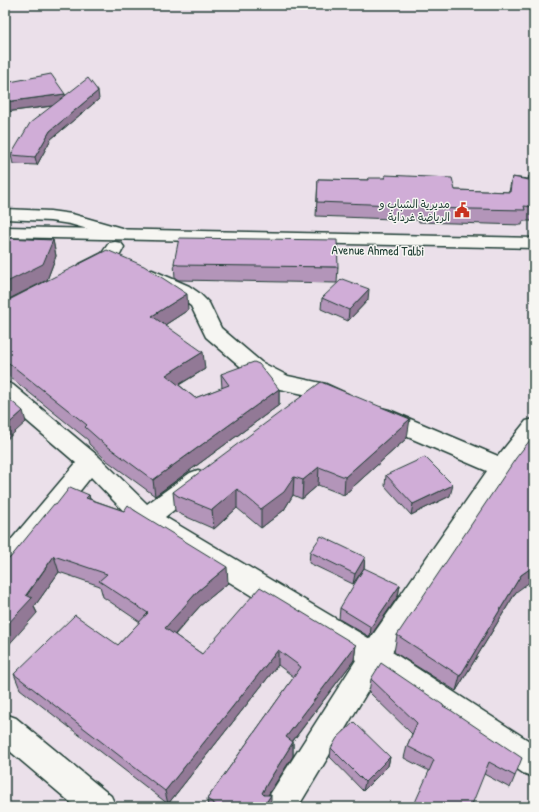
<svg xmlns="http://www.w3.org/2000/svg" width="539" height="812" font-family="'Patrick Hand','Playpen Sans Arabic',sans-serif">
<rect width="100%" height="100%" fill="#ebe0ea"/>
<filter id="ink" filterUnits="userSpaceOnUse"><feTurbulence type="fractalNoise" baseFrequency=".025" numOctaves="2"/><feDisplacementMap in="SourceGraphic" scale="8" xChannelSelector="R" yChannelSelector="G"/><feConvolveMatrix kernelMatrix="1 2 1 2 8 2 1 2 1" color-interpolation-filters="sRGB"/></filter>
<g filter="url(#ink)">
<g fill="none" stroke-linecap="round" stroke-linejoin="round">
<g stroke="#1f3d34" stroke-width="3">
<g id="street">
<path d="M5,209L50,211L72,214L125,229L128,233L125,237L119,238L70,224L50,221L5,219Z"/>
<path d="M115,242L121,243L124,247C122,251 119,257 116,261C108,268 90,274 80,272L78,268L80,264L102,253L109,243Z"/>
<path d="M152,270L189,286L199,293L209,303L221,328L261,362L288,376L326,384L348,394L351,399L348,404L340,407L313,396L275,388L247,372L206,337L191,306L175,294L145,280L143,276L145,272Z"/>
<path d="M5,382L13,385L98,456L147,504L190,473L198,470L206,473L210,479L206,485L165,517L370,639L487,471L373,422L370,416L373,410L381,408L389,410L498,456L526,421L534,419V443L510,474L392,652L534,744V777L523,773L378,674L298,807H264L269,796L356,660L137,525L91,477L14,573L5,576V547L76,463L5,402Z"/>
<path d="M5,714L16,718L111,796L116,807H76L5,747Z"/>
</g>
</g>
<g stroke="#1f3d34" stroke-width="3">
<path id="secondary" d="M5,227L534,238V248L5,237Z"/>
</g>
<use href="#street" fill="#f6f6f2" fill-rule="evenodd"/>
<use href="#secondary" fill="#f6f6f2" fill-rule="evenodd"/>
</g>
<g fill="#b395b9" stroke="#1f3d34">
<path d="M65,94V96L99,99L51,139L37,165L13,164L11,155L53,106L5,112Z"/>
<path d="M533,167H534V221H523L522,225L419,222L418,220L316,216L318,179L368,180L385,178V175L455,190L509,192L512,177L528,179L529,176H531Z"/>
<path d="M5,238L53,240L56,256L47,280L6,301L188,310L165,325L205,369L179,385L195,398L222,388L221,374L279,389V405L155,496L106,460L89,444L88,440L5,373Z"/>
<path d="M174,263L338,267L337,283L179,280L175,278Z"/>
<path d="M322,298L368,300L348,321L321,309Z"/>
<path d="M407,438L344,495L318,485L302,499L293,495L284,510L261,528L237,508L214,529L180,514L175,511L173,492Z"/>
<path d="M386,475L450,496L411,515L385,486Z"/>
<path d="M89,495L90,499L124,511L134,510L228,583L200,606L175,635L202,654L356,645L354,660L293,741V756L268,795L271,807H208L207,799L294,677L278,665L168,804L20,689L14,674L118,645L140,622L103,597L100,586L59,572L34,607L37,613L10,558L56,505Z"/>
<path d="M310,552L365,557L364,568L353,584L309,563Z"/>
<path d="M400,585L398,596L370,637L339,619L340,608Z"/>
<path d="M516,592L456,691L394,652L397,635Z"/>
<path d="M371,679L443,705V706L515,776L510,788L484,774L429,771L404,758L407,746L412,734L369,692Z"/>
<path d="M331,748L390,757L388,766L363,791L330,757Z"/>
</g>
<g fill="#927996" stroke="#1f3d34">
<path d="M98,91L99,99L51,139L37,165L35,157L50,131Z"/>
<path d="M65,94L67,104L5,112V102Z"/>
<path d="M53,240L56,256L47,280L5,301V283Z"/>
<path d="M369,289L368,300L348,321L349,310Z"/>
<path d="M187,294L188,310L154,332L152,316Z"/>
<path d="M203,352L205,369L168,391L166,375Z"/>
<path d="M279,389V405L155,496L153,480Z"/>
<path d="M23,411L26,422L5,441V427Z"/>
<path d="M410,419L407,438L344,495L345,477Z"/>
<path d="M319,467L318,485L302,499L303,480Z"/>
<path d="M294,477L293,495L284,510L261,528V509Z"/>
<path d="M453,485L450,496L411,515L413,504Z"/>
<path d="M237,489V508L214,529L212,510Z"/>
<path d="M89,495L92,511L86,498Z"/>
<path d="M54,556L59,572L34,607L37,613L5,649V627Z"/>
<path d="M365,557L364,568L353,584L355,574Z"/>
<path d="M534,566V579L516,592L456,691L460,676L521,575Z"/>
<path d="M227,567L228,583L200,606L167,643L165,628L198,591Z"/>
<path d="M400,585L398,596L370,637L371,627Z"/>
<path d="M356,645L354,660L285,751L286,737Z"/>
<path d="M278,650V665L168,804L165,791Z"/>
<path d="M293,742V756L268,795L263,806L262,793L268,782Z"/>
<path d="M390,757L388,766L363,791L365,782Z"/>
<path d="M271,795V807H263Z"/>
</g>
<g fill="#d0add7" stroke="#1f3d34">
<path d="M51,74L65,94L5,102V83Z"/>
<path d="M88,78L98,91L50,131L35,157L11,155L30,123Z"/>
<path d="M385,175L452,178L455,190L510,192L512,177L529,180V176H534V207L524,206L525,210L421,208L420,206L317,202L318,179L368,180V178H385Z"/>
<path d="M5,238L53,240L43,264L5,283Z"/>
<path d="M179,238L337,240L338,267L178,265L174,263Z"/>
<path d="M107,250L144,266L187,294L152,316L203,352L166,375L195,398L229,385L221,374L254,362L259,364L279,389L153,480L103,443L85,427L87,425L5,360V301L9,300Z"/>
<path d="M342,279L369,289L349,310L322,298Z"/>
<path d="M321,382L410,419L345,477L319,467L303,480L294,477L284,492L261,509L237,489L212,510L178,496L173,492Z"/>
<path d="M8,398L23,411L5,427V401Z"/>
<path d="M534,435V566L521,575L460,676L397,635L516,458Z"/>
<path d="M425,457L453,485L413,504L386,475Z"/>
<path d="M70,487L89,495L86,498L124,511L128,505L134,510L227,567L198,591L165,628L202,654L260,587L356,645L286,737L293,742L268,782L262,793L264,795H271L263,807H219L207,799L301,667L278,650L165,791L14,674L75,615L118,645L148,613L99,581L107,574L54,556L26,595L32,598L5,627V560L10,558L54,504L56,505Z"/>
<path d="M321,536L365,557L355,574L310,552Z"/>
<path d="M364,568L400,585L371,627L340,608Z"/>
<path d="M381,663L443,705V706L452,711L522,758L515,776L489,762L471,807H413L434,760L407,746L417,723L371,679Z"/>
<path d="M354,722L390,757L365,782L331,748L337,738Z"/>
</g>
</g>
<defs>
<g id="civic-bare" transform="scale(1.2)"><path d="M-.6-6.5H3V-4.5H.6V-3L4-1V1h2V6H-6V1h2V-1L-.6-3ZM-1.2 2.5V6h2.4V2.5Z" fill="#c8321e" stroke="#f6f6f2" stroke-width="2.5" paint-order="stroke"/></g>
</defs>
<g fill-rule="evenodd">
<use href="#civic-bare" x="462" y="210"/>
</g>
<g text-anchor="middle" stroke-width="3" stroke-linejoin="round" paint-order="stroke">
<g font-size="11" fill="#1f3d34" stroke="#f6f6f2" text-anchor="end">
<text x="450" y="208">مديرية الشباب و<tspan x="450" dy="13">الرياضة غرداية</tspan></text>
</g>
<g font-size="13" fill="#1f3d34" stroke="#f6f6f2">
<text transform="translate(378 250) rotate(1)" y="5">Avenue Ahmed Talbi</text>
</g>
</g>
<rect width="539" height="812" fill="none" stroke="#f6f6f2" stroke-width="20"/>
<rect x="10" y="10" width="519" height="792" fill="none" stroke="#1f3d34" stroke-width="1.5" filter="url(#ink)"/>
</svg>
